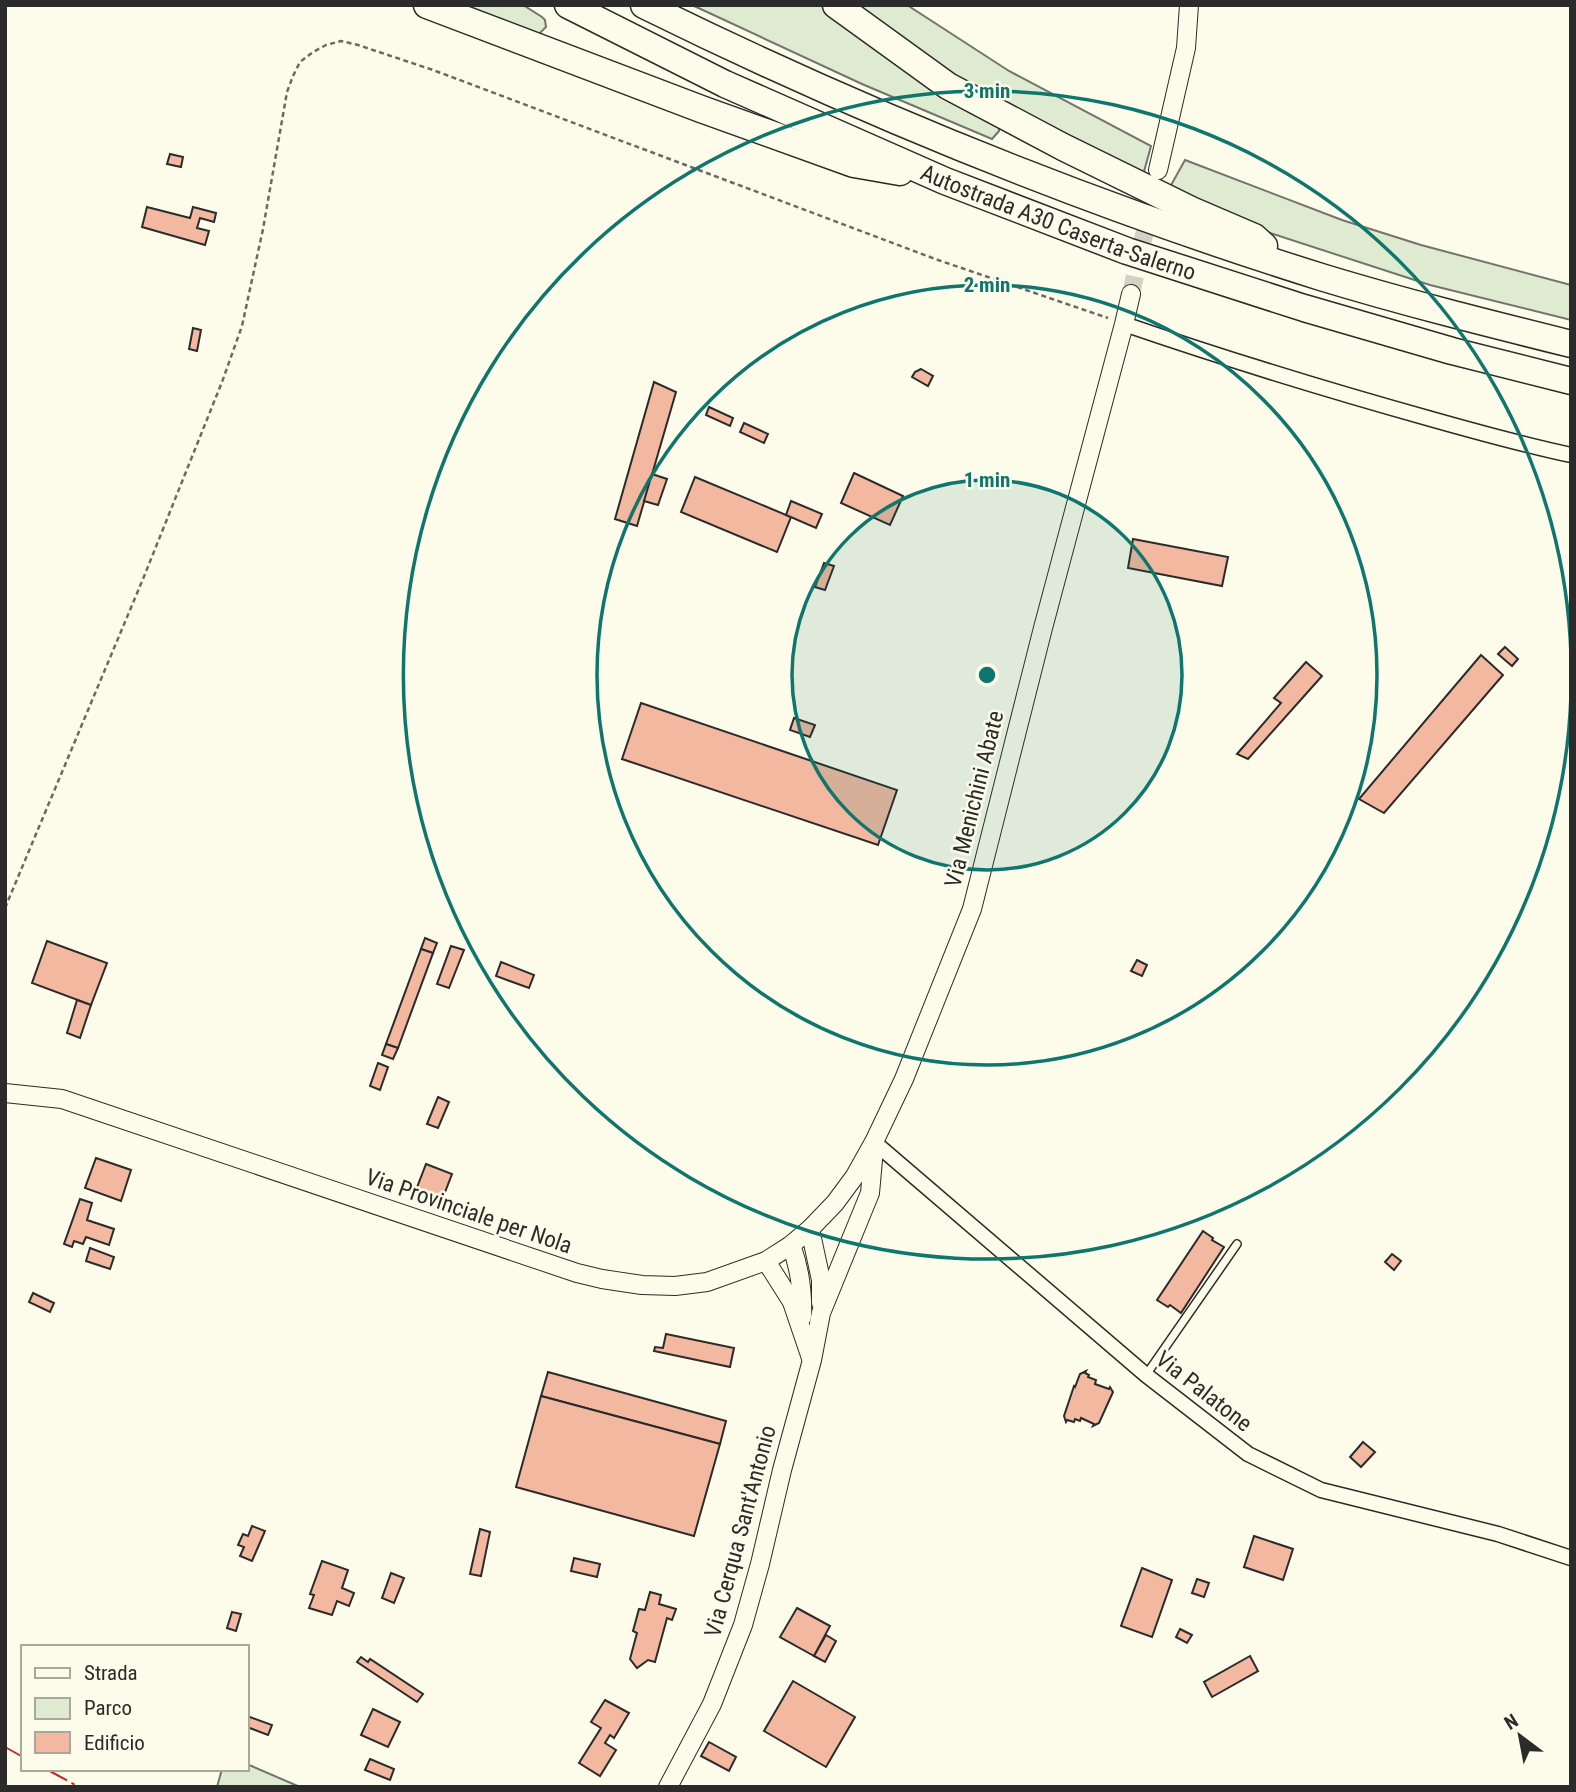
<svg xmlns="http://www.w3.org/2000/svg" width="1576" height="1792" font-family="'Roboto Condensed',sans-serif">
<rect width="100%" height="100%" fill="#fdfbea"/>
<g fill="#deebd1" stroke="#74746e" stroke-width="2">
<path d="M454,5H523L542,17L545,20L546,27L540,33L536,35Z"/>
<path d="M692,5H822L879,45L999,123V131L992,139L862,84Z"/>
<path d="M851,5H907L1009,71L1151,146L1143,175L1041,126L933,63Z"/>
<path d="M1185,160L1342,220L1421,245L1571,285V320L1430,285L1270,233L1170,187Z"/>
<path d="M247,1764L300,1787H217L222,1769H247Z"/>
</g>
<g fill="#f2b8a0" stroke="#2b2b2b" stroke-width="2">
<path d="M170,154L183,157L181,167L167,164Z"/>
<path d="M147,207L190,218L193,207L216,213L214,222L200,218L197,228L209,231L205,245L142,227Z"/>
<path d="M193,328L201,330L197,351L189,349Z"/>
<path d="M921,369L933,376L928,386L912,377L915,372Z"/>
<path d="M654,382L676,392L637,526L615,519Z"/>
<path d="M709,407L733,418L730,426L706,415Z"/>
<path d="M744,423L768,434L764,443L740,432Z"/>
<path d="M854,473L903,496L890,525L841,503Z"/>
<path d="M652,474L667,479L658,505L644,501Z"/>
<path d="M695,477L791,517L777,552L681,512Z"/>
<path d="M791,501L822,514L816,528L786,515Z"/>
<path d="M1133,539L1228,557L1222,586L1128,568Z"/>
<path d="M824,563L834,566L825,590L815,587Z"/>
<path d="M1505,647L1518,659L1512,666L1498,654Z"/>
<path d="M1481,655L1503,675L1384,813L1359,799Z"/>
<path d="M1306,662L1322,676L1248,759L1237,754L1281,703L1274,698Z"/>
<path d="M641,703L897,790L878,845L622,759Z"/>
<path d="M794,718L815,725L810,737L790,730Z"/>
<path d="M425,938L437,943L433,953L421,949Z"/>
<path d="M47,941L107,963L91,1005L32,983Z"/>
<path d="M451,946L464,950L449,988L437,984Z"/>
<path d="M421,949L433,953L398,1048L386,1044Z"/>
<path d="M1137,960L1147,965L1142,976L1131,971Z"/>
<path d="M501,962L534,975L529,988L496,976Z"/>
<path d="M77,1000L91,1005L80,1038L67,1033Z"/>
<path d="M386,1044L398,1048L393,1059L382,1055Z"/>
<path d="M378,1063L388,1067L380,1090L370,1086Z"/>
<path d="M438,1097L449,1102L438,1128L427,1124Z"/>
<path d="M96,1158L131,1170L121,1201L85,1188Z"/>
<path d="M426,1164L452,1174L442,1200L416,1190Z"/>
<path d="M80,1199L92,1203L87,1220L114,1229L109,1245L86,1237L83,1244L74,1241L72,1247L64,1244Z"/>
<path d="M1203,1231L1213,1238L1212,1240L1224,1247L1181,1313L1170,1305L1168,1307L1157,1300Z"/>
<path d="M90,1248L114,1257L110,1269L86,1261Z"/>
<path d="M1392,1254L1401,1261L1394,1270L1385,1262Z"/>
<path d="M33,1293L54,1303L50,1312L29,1302Z"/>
<path d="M666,1334L734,1348L730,1367L654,1351L655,1347L663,1348Z"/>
<path d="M1086,1371L1085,1373L1089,1375L1088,1377L1096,1380L1095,1384L1109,1389L1110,1387L1113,1392L1099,1423L1093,1426L1094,1424L1081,1418L1080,1421L1075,1419L1074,1422L1067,1420L1066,1422L1064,1416L1074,1386L1075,1387L1080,1374Z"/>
<path d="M548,1372L726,1421L720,1444L541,1396Z"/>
<path d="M541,1396L720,1444L694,1536L516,1487Z"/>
<path d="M1363,1442L1375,1452L1361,1467L1350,1457Z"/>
<path d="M252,1526L265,1531L252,1561L240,1556L244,1547L238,1545L243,1534L248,1536Z"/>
<path d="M480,1529L490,1532L481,1576L470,1574Z"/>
<path d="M1254,1536L1293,1549L1283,1580L1244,1567Z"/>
<path d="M574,1558L600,1564L597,1577L571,1571Z"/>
<path d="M322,1561L348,1570L342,1588L354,1593L349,1606L337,1601L332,1615L309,1608L314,1595L310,1594Z"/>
<path d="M1142,1568L1172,1580L1152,1637L1121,1626Z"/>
<path d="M391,1573L404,1578L394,1603L382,1598Z"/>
<path d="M1197,1579L1209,1583L1204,1597L1192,1593Z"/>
<path d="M650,1592L661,1595L659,1604L676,1609L672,1620L667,1618L655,1662L648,1660L637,1668L630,1659L637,1633L633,1631L639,1609L645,1610Z"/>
<path d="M797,1608L830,1626L814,1656L780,1637Z"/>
<path d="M232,1612L241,1614L236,1631L227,1628Z"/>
<path d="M1180,1629L1192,1635L1187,1643L1176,1637Z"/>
<path d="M826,1635L836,1641L825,1662L814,1656Z"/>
<path d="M1250,1656L1258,1671L1212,1697L1204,1682Z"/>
<path d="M361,1657L368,1662L370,1659L423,1694L417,1702L357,1662Z"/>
<path d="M793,1681L855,1717L826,1767L764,1731Z"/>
<path d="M605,1700L629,1713L614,1738L610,1735L605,1743L616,1750L600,1776L579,1763L601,1728L591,1722Z"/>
<path d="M373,1709L400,1722L388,1747L361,1735Z"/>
<path d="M247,1716L272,1725L268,1735L247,1727Z"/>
<path d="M709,1742L736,1757L729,1771L701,1756Z"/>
<path d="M370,1759L394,1769L390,1780L365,1770Z"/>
</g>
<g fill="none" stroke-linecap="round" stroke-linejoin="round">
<path stroke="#d3d1c4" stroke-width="18" stroke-dasharray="18 9" stroke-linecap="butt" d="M1131,294L1156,181"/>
<g stroke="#2b2b2b" stroke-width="10">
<path id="service" d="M1146,1375L1237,1244"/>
</g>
<g stroke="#2b2b2b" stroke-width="17">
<g id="minor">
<path d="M1124,324C1226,359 1327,390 1431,419C1477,432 1524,445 1571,455"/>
<path d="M874,1142L1146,1375L1248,1454L1321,1490L1498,1534L1571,1558"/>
</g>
</g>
<g stroke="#2b2b2b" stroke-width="20">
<g id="tertiary">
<path d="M1158,170L1186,48L1189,5"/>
<path d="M5,1093L62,1099L577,1273L602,1279L642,1285L675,1286L707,1282L766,1261L791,1245L810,1229L835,1203L855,1176L874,1142L904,1079L972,909L1043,628L1124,324L1131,294"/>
<path d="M810,1229L821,1280V1303"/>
<path d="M791,1245C800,1269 803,1293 802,1317"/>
<path d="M766,1261L792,1302L811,1358"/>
<path d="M668,1787L712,1704L743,1625L760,1564L782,1470L812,1360L821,1313L870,1193L874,1149"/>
</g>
</g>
<g stroke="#2b2b2b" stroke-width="29">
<g id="motorway">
<path d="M427,5L701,109L854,164L900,172"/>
<path id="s1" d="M568,5L725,84L945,181L1127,251L1304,308L1452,351L1571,381"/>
<path d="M644,5C863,113 1088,204 1321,277C1403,302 1487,323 1571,344"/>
<path d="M836,5L948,86L1063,147L1191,210L1254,237L1264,246"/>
</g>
</g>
<path stroke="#6a6964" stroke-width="2.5" stroke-dasharray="5 3.5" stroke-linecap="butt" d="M5,908L143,579L222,382L242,326L263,229L287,92L293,76L300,62L313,52L326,45L341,41L358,45L433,70L938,260L1108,318"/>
<use href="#service" stroke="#fdfbea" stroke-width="7"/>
<use href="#minor" stroke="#fdfbea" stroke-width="14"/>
<use href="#tertiary" stroke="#fdfbea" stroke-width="18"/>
<use href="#motorway" stroke="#fdfbea" stroke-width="26"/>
<g stroke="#c62828" stroke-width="2" stroke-dasharray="24 5 3.5 5" stroke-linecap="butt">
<path d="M5,1747L23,1757"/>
<path d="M46,1769L79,1787"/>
</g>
</g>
<circle cx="987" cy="675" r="195" fill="#0f766e" fill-opacity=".12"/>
<g fill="none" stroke="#0f766e" stroke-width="3.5">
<circle cx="987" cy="675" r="195"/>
<circle cx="987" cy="675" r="390"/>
<path d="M1571 695A584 584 0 1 1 1571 655"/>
</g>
<g text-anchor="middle" stroke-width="5" stroke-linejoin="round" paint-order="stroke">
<g font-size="23" fill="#2b2b2b" stroke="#fdfbea">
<text dy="8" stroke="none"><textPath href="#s1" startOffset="537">Autostrada A30 Caserta-Salerno</textPath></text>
<text transform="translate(974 799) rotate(-76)" y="8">Via Menichini Abate</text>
<text transform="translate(469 1211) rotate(19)" y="8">Via Provinciale per Nola</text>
<text transform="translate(1204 1391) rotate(38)" y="8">Via Palatone</text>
<text transform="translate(740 1531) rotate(-75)" y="8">Via Cerqua Sant'Antonio</text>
</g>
</g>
<circle cx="987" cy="675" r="10" fill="#0f766e" stroke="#fdfbea" stroke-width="3.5"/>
<g font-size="21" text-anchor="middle" font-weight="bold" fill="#0f766e" stroke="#fdfbea" stroke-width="5" stroke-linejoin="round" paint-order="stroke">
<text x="987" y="98">3 min</text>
<text x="987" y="292">2 min</text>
<text x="987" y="487">1 min</text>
</g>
<rect width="1576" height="1792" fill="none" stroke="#2b2b2b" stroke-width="14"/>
<rect x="21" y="1645" width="228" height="126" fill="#fdfbea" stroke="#a9a89e" stroke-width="2"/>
<rect x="35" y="1668" width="35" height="10" fill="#fdfbea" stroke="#a9a89e" stroke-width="2"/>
<text x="84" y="1680" font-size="21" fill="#2b2b2b">Strada</text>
<rect x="35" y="1698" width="35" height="21" fill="#deebd1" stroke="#a9a89e" stroke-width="2"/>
<text x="84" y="1715" font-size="21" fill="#2b2b2b">Parco</text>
<rect x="35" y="1732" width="35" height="21" fill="#f2b8a0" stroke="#a9a89e" stroke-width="2"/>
<text x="84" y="1750" font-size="21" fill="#2b2b2b">Edificio</text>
<g transform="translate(1520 1736) rotate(328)" stroke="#fdfbea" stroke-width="5" paint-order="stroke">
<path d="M0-5L12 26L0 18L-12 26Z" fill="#2b2b2b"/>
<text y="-10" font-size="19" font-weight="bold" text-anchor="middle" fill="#2b2b2b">N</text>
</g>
</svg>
